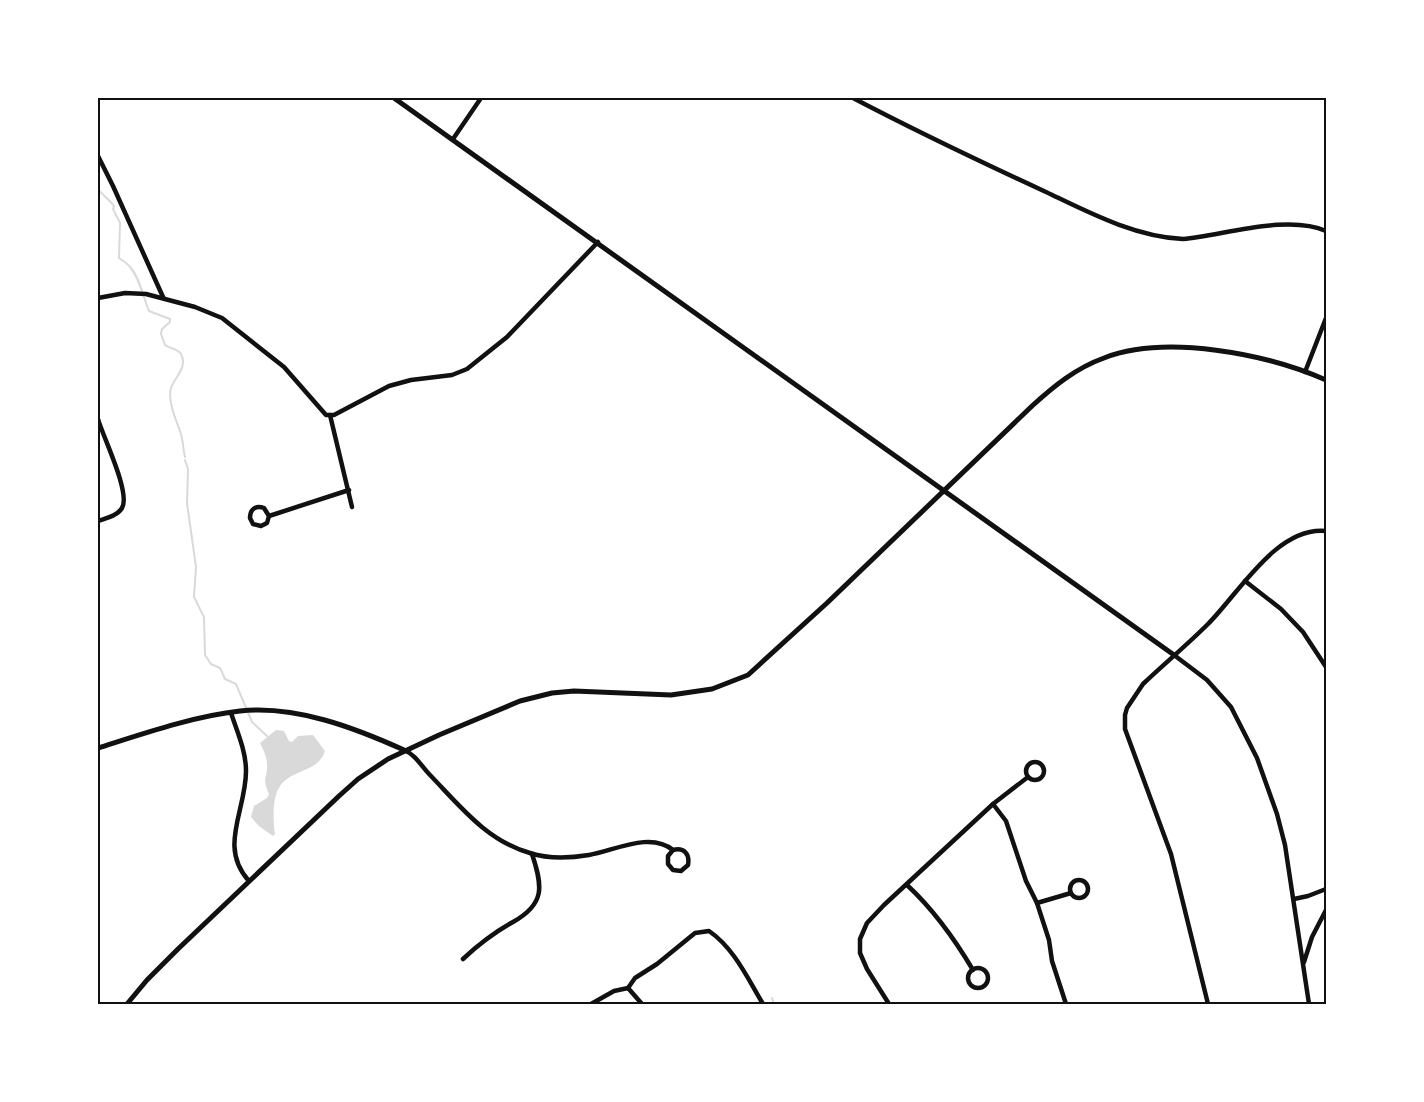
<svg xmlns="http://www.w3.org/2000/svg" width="1424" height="1102" font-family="Montserrat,sans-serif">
<rect width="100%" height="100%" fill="#fff"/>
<path fill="#d9d9d9" d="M276,730L284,731L289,741L292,742L298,736L313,735L325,751C319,772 292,769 280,786C272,798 273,820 275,834L273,836L259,826L251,817L254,806L267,798L269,794C261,776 268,779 267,764C267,756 263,750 260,743Z"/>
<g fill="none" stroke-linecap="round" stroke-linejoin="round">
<g stroke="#d9d9d9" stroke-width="2">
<path d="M98,189C103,196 108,198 114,206L113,209L120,223L119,258C123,261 127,263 130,267C140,278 143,297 149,311L170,319V322L162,329L161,334L165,345C169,348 178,349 181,354C188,367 175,377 171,388C167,401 177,422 181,434C183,441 183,449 185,457"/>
<path d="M185,460L188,469L187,503L196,567L194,597L204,617L205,655L211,664L220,668L225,679L236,684L252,722L267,736"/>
<path d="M772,998L774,1004"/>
</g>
<g stroke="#111" stroke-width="4.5">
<path d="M853,98C916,131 981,162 1046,192C1088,212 1135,237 1183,239C1224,235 1288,214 1326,231"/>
<path d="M453,139L481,98"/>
<path d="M98,156L113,186L163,297"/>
<path d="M98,298L125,293L146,294L195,307L222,318L284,367L326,415H334L389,386L411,380L452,375L467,369L507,337L598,242"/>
<path d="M1305,372L1326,318"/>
<path d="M330,415L352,507"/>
<path d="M98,419C103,437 131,493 122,508C117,516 106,518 98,521"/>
<path d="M269,516L264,508C256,505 250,509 250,518L253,524L261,526L267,523L269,516L349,490"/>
<path d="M1245,581L1281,609L1303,632L1326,667"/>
<path d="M1174,655L1207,680L1231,707L1257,758L1277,814L1285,845L1309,1004"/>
<path d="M231,713C237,731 246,751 246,771C246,811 218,847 249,881"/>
<path d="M404,750C416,755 421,766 430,775C460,806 487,841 530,853C548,859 571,858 589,855C614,851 650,831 673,850C684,847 690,854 688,865L681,871L673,870L668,864V856L673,850"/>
<circle cx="1035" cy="771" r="9"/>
<path d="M993,804L1006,821L1026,881L1037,903L1049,940L1052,961L1066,1004"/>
<circle cx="1079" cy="889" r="9"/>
<path d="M907,885C934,910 954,938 973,970"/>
<path d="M1294,899L1308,896L1326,889"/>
<path d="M1037,903L1071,893"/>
<path d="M463,959C478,945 495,932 513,922C545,904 543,887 532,854"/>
<path d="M1304,962L1312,937L1326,910"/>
<circle cx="978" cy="978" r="10"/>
<path d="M628,988L635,978L657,964L695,933L709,931C734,948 748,979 763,1004"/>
<path d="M628,988L642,1004"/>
<path d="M591,1004L614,991L628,988"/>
<path d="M889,1004L867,969L860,953V939L867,923L884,905L993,804L1028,777"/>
<path d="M1208,1004L1171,854L1125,729V715L1127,708L1143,684C1164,664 1187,645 1208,624C1239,593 1277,526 1326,531"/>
</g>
<g stroke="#111" stroke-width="5">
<path d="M394,98L1174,655"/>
<path d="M98,748C142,734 194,716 240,711C296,705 355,728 404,750"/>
<path d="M127,1004L147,980L178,949L339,796L358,779L388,759L439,735L520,701L552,693L574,691L671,695L712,689L748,675L827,603L1032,406C1054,386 1076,368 1104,358C1166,334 1267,354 1326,380"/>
</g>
</g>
<rect width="1424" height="1102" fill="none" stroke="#ffffff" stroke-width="198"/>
<rect x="99" y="99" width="1226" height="904" fill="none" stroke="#111" stroke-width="2"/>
</svg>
